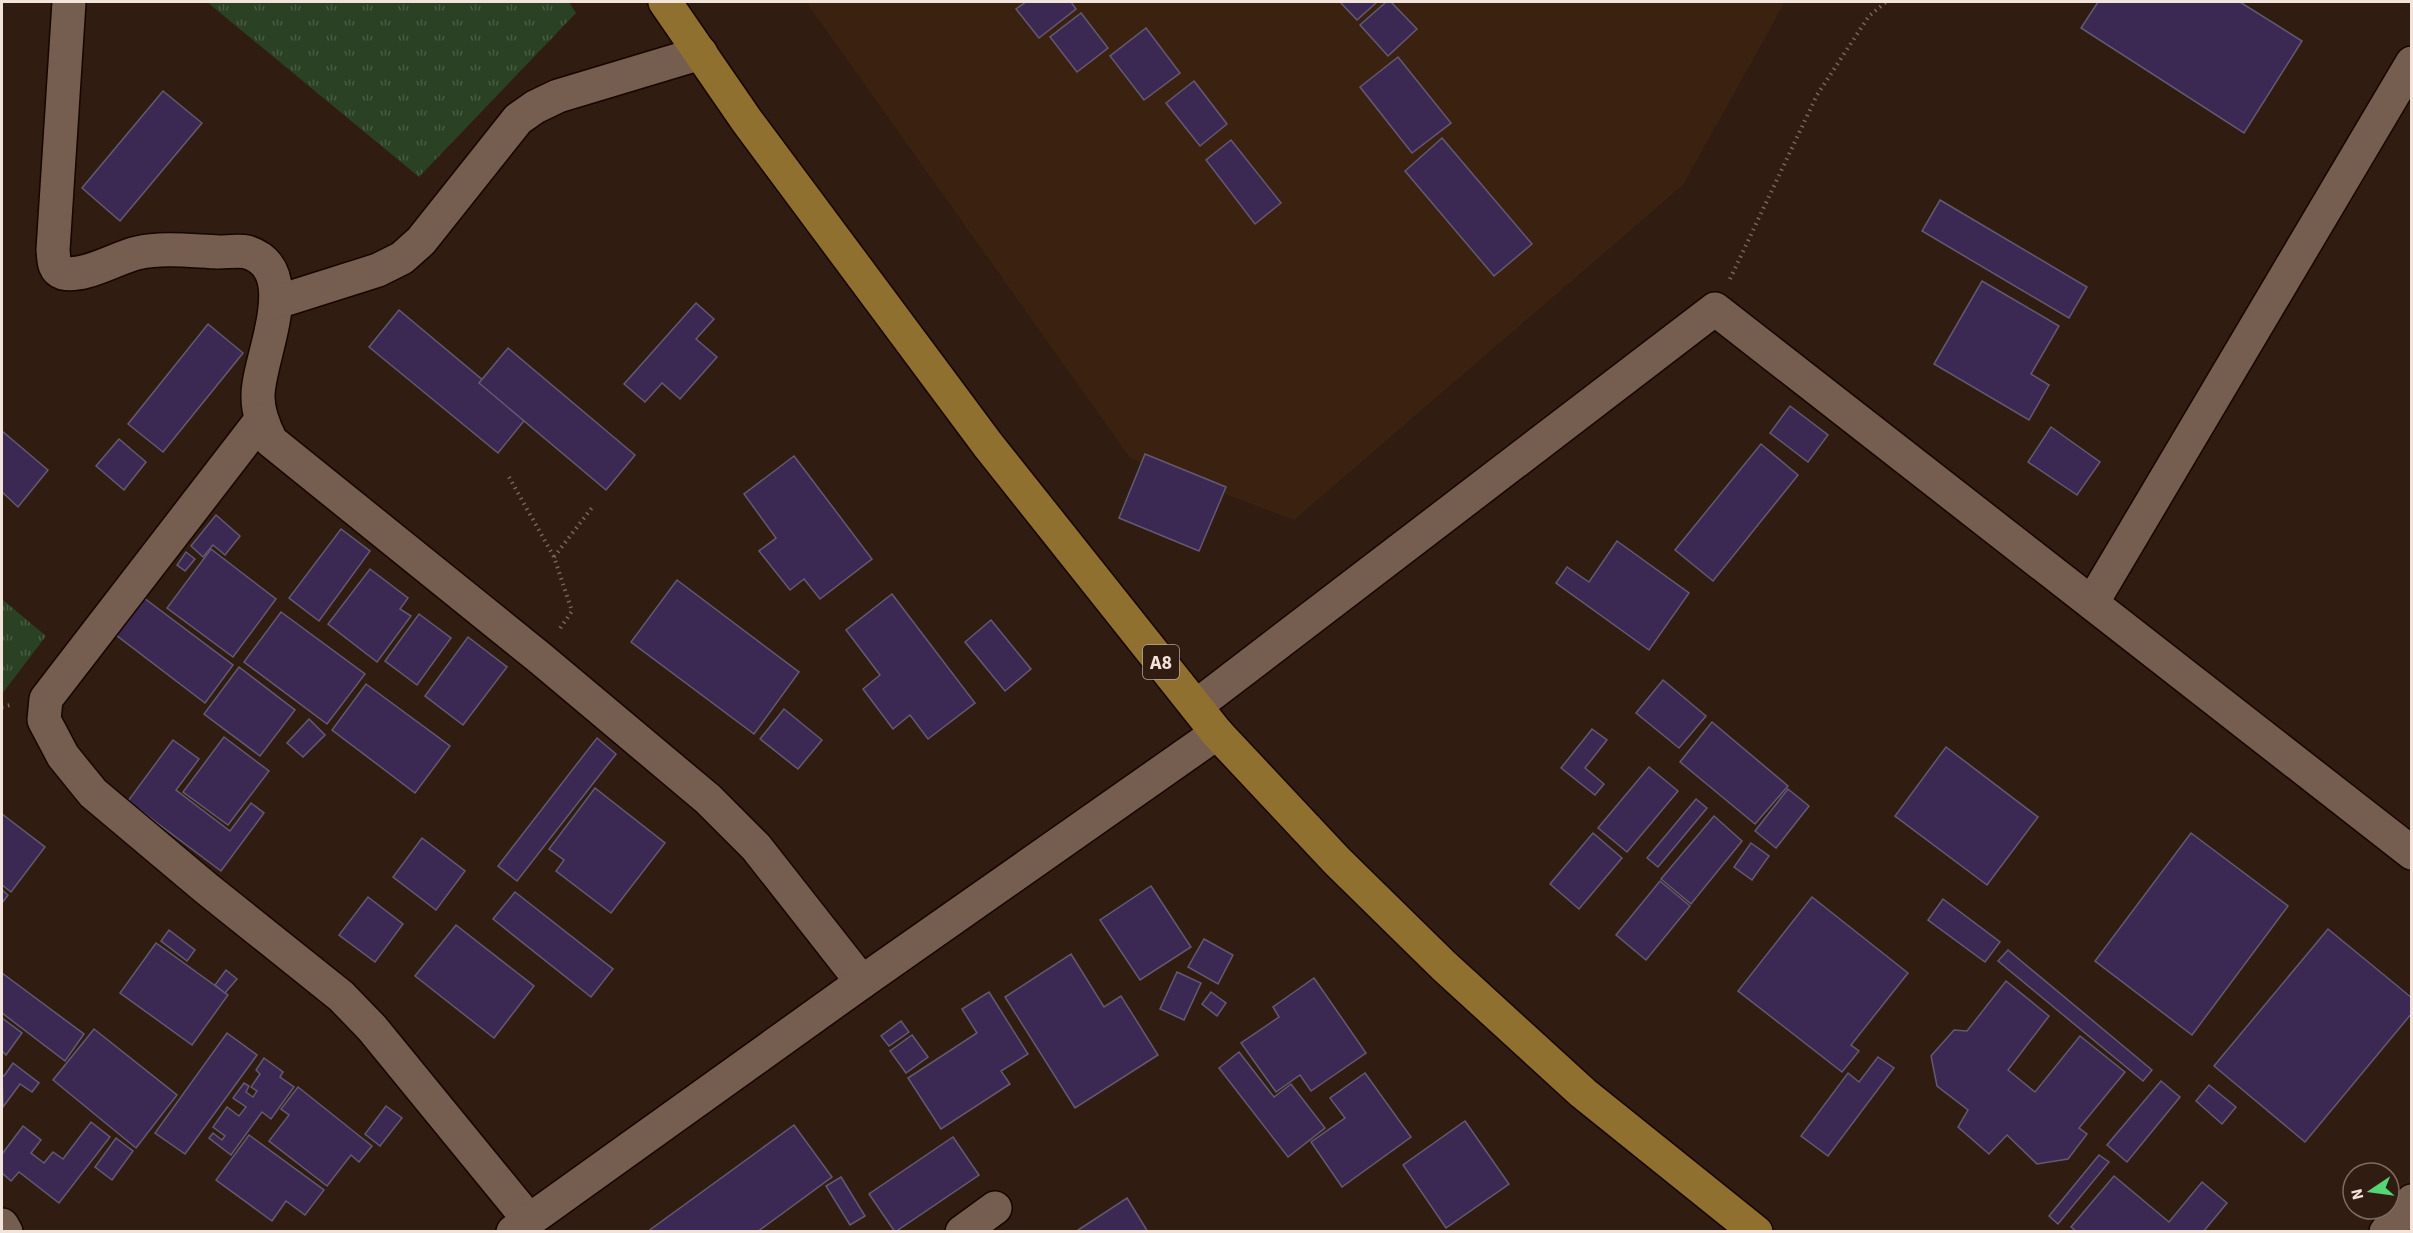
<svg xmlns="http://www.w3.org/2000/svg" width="2413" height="1233" font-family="'Source Sans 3',sans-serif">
<defs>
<pattern id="grass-tufts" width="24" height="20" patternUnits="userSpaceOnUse" patternTransform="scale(1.5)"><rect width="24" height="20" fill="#2a4124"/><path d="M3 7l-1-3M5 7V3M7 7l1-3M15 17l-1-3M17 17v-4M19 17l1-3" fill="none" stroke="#495c43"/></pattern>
</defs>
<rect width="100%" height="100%" fill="#301c10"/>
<path fill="#3b2110" d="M806,2H1785L1683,185L1294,520L1130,458Z"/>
<g fill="url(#grass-tufts)">
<path d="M207,2H569L576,13L419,177Z"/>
<path d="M2,599L46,636L2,694V598Z"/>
</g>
<g fill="#3b2953" stroke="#635a72" stroke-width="1.5">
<path d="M1026,2H1071L1076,9L1039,38L1016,9Z"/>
<path d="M1340,2H1377L1357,20Z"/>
<path d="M1386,2H1391L1417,29L1388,56L1360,25Z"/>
<path d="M2098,2H2240L2302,41L2244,133L2081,28Z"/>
<path d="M1081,13L1108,48L1077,72L1050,37Z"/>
<path d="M1146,28L1180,73L1144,100L1110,56Z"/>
<path d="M1398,57L1451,123L1412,153L1360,87Z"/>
<path d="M1194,81L1227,124L1200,146L1166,103Z"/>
<path d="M163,91L202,123L120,221L82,188Z"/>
<path d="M1442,138L1532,244L1494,276L1405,171Z"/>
<path d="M1231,140L1281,203L1255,224L1206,160Z"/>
<path d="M1940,200L2087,287L2069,318L1922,231Z"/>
<path d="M1982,281L2059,326L2031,374L2049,385L2029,420L1934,364Z"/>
<path d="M696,303L714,319L696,339L717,357L680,399L662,383L645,402L624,384Z"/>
<path d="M399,310L527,417L498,453L369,347Z"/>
<path d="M208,324L243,353L163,452L128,424Z"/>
<path d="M508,348L635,455L606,490L479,383Z"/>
<path d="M1790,406L1828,435L1808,462L1770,433Z"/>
<path d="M2051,427L2100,462L2077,495L2028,462Z"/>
<path d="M2,431L48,470L18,507L2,492Z"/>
<path d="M119,439L146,462L124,490L96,466Z"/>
<path d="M1761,444L1798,475L1713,581L1675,550Z"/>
<path d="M1145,454L1226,487L1199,551L1119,518Z"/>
<path d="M794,456L872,559L820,599L804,579L790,590L759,551L776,538L744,494Z"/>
<path d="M216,515L240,536L225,555L213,545L203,557L191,546Z"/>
<path d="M341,529L370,551L319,621L289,598Z"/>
<path d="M1617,541L1689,593L1649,650L1556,583L1567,567L1589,582Z"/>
<path d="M211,549L276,599L233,657L167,608Z"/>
<path d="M186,552L195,559L185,571L177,565Z"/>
<path d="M370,569L408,598L400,609L411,616L377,662L328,624Z"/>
<path d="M677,580L799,672L754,734L631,642Z"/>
<path d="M892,594L975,703L928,739L910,715L893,729L863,689L880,675L846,630Z"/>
<path d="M144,598L233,665L205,703L116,635Z"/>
<path d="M281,612L365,674L327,724L244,662Z"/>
<path d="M419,614L451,638L417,685L385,661Z"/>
<path d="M991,620L1031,669L1005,691L965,642Z"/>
<path d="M468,637L507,667L463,725L425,696Z"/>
<path d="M239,667L295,710L260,756L204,714Z"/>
<path d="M1663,680L1706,716L1679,748L1636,713Z"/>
<path d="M366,684L450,746L415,793L332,730Z"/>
<path d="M784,709L822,740L798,769L760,739Z"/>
<path d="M309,719L325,735L303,757L287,743Z"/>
<path d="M1712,722L1788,786L1755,824L1680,762Z"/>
<path d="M1592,729L1607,740L1585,768L1604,784L1595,795L1561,768Z"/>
<path d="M224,737L269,771L228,825L183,792Z"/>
<path d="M597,738L616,754L517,881L498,866Z"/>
<path d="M173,740L199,759L176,790L230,831L251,803L264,813L221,871L128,801Z"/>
<path d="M1946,747L2038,817L1987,885L1895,816Z"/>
<path d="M1649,767L1678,791L1627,852L1598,828Z"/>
<path d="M595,788L665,843L611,913L556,871L564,860L549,849Z"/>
<path d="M1788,789L1809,806L1776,848L1755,831Z"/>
<path d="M1696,799L1707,808L1658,867L1647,858Z"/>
<path d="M2,814L45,847L11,892L2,885Z"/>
<path d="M1714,816L1742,841L1691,904L1661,879Z"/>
<path d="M1593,833L1622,858L1579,909L1550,884Z"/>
<path d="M2191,833L2288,906L2192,1035L2095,961Z"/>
<path d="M422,838L465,871L436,910L393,877Z"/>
<path d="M1751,843L1769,856L1752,880L1734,867Z"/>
<path d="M1660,881L1690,906L1646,960L1616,935Z"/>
<path d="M1151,886L1191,947L1140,980L1100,920Z"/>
<path d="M2,890L8,895L2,903Z"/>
<path d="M515,892L613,969L591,997L493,919Z"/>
<path d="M368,897L403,924L375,962L339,935Z"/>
<path d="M1812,897L1908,973L1851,1045L1859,1051L1842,1072L1738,991Z"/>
<path d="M1943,899L2000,942L1985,962L1928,920Z"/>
<path d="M456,925L534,986L494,1038L415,976Z"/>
<path d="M2328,929L2412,998V1013L2305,1142L2214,1066Z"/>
<path d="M169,930L195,950L187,961L161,941Z"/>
<path d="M1204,939L1233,955L1218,984L1188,967Z"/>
<path d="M156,943L228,995L192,1045L120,993Z"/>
<path d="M2008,950L2152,1070L2143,1081L1998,961Z"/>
<path d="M1071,954L1104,1007L1121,996L1158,1055L1075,1108L1005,997Z"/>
<path d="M226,970L237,979L225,993L215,985Z"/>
<path d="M1177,972L1201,983L1184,1020L1160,1009Z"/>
<path d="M2,973L84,1034L65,1061L2,1013Z"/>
<path d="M1314,978L1366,1053L1311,1091L1300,1075L1276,1092L1241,1043L1279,1017L1273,1007Z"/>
<path d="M2006,981L2049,1016L2008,1070L2035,1092L2080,1036L2125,1072L2079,1128L2087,1134L2068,1159L2037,1164L2007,1135L1989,1154L1958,1127L1968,1110L1937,1086L1931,1056L1954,1030L1967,1031Z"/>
<path d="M989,992L1028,1054L1001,1071L1010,1084L941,1129L908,1078L977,1033L962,1009Z"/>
<path d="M1211,992L1226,1003L1217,1016L1202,1004Z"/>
<path d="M2,1018L22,1033L6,1055L2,1051Z"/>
<path d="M901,1021L909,1032L889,1046L881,1036Z"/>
<path d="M94,1029L177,1095L136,1148L53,1080Z"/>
<path d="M227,1033L257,1055L185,1154L155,1133Z"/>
<path d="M912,1035L928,1057L906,1073L890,1051Z"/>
<path d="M1239,1052L1274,1097L1291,1084L1325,1128L1288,1157L1219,1068Z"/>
<path d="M1878,1057L1894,1068L1828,1156L1801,1136L1848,1073L1859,1082Z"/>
<path d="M264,1058L283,1072L280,1077L294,1087L271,1119L262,1112L231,1155L209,1138L213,1133L222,1140L225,1136L213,1127L227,1107L239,1116L246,1107L233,1098L244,1083L249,1086L246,1092L253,1097L257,1091L251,1087L260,1074L256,1070Z"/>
<path d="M13,1063L39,1083L32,1092L20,1084L3,1107L2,1075L4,1076Z"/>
<path d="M1365,1073L1411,1137L1342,1187L1311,1142L1345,1118L1330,1098Z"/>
<path d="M2161,1081L2180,1097L2127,1162L2107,1145Z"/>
<path d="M2209,1085L2236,1107L2222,1124L2196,1101Z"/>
<path d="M298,1087L372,1146L359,1162L351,1155L327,1186L269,1141L289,1115L281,1109Z"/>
<path d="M386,1106L402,1118L380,1146L365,1134Z"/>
<path d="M1465,1121L1509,1184L1446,1228L1403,1165Z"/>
<path d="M91,1122L110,1137L59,1203L19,1172L11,1181L2,1173V1154L23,1126L41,1140L31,1153L44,1163L53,1152L63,1159Z"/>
<path d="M794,1125L832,1177L757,1232H647Z"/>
<path d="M249,1135L324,1190L305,1215L286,1201L272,1221L216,1180Z"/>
<path d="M953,1137L979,1175L895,1232L869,1194Z"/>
<path d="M116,1138L133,1151L112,1180L95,1167Z"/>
<path d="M2099,1155L2109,1162L2058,1224L2049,1216Z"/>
<path d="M2114,1176L2169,1222L2202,1182L2227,1203L2203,1232H2077L2071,1227Z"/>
<path d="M841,1177L865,1216L850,1225L826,1186Z"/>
<path d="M1127,1198L1148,1232H1075Z"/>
</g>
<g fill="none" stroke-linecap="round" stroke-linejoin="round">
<g stroke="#170600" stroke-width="36">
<g id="minor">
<path d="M69,2L53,250C54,259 53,270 63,273C84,278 116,258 137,253C164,247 192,251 219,252C227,252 239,250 247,252C305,270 257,359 258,397C258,413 264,427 271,441L540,658L708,799L756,847L862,982"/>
<path d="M277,302L378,270L402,258L421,241L518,119L535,107L558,96L701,53"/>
<path d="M261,420L46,699L44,720L63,756L93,793L206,888L341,996L372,1028L529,1220"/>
<path d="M2092,603L2412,63"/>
<path d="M1196,706L1715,309L2412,853"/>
<path d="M2,1225L6,1232"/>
<path d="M513,1232L862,982L1217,733"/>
<path d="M962,1232L995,1208"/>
<path d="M2386,1232L2412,1201"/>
</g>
</g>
<g stroke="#170600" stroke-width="36">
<path id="major" d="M665,2L747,121L988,445L1217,733L1337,861L1444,966L1583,1093L1756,1232"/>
</g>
<g stroke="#78665c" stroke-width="4" stroke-dasharray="1.5 4.5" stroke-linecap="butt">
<path d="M1730,279L1817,95L1869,16L1886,2"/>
<path d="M509,477L554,557L572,611L559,630"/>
<path d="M554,557L594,505"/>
<path d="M2,707L10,705"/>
</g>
<use href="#minor" stroke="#755d4f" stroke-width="33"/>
<use href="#major" stroke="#8f702f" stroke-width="33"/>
</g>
<g text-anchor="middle" stroke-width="5" stroke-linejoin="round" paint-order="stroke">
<rect fill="#301c10" stroke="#b8a79e" stroke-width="1.5" x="1143" y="645" width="36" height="34" rx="4.5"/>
<g font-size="20" font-weight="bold" fill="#f2e3db">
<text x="1161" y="669">A8</text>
</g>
</g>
<rect width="2413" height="1233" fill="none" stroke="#f2e3db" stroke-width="6"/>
<g transform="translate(2371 1191) rotate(257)"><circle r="28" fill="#301c10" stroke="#7e6c61" stroke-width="1.5"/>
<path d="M0-4.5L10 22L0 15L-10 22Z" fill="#53d673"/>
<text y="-9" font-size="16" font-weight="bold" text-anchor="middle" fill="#f2e3db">N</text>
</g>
</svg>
